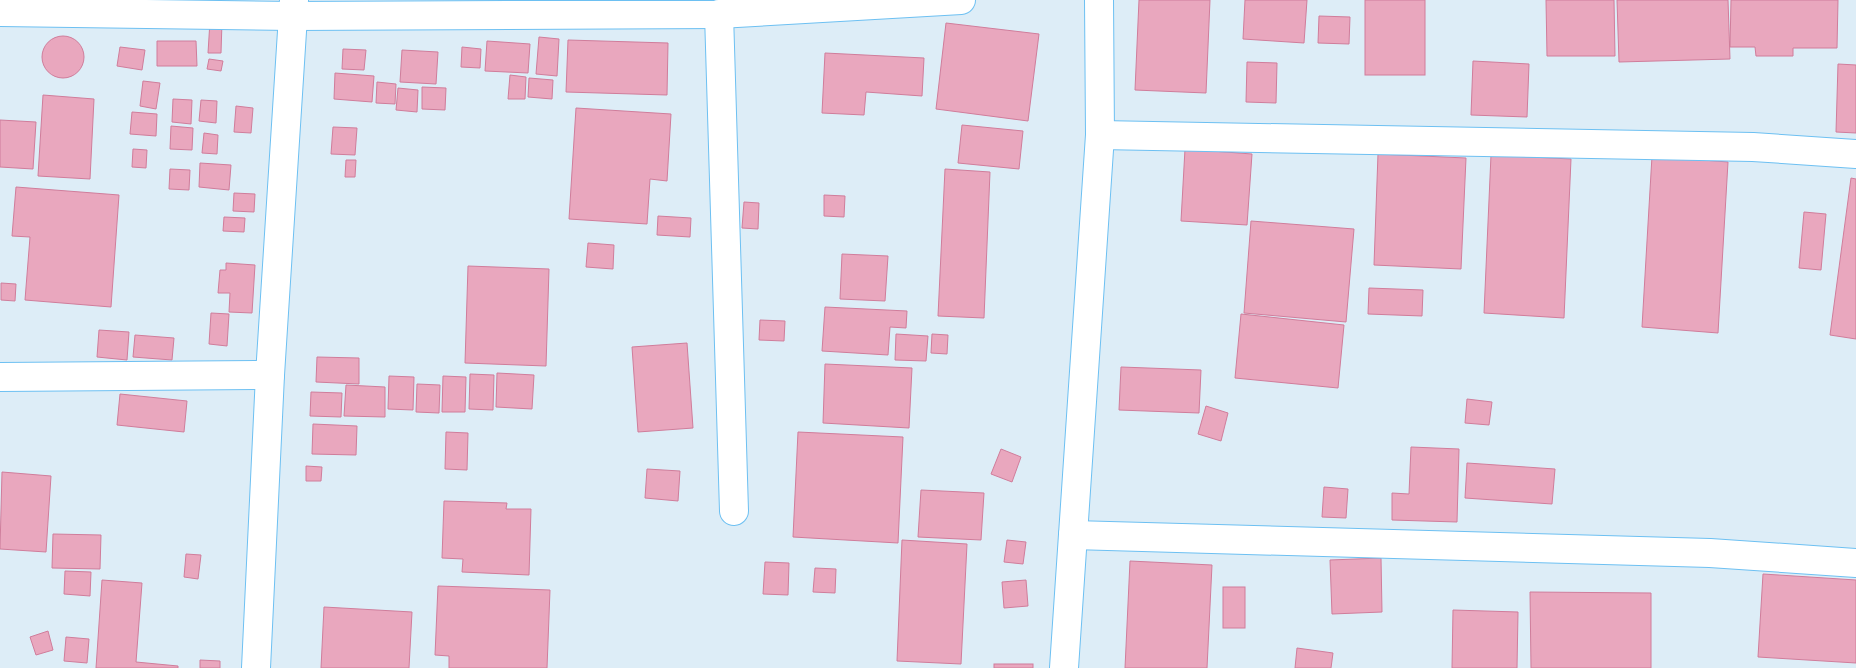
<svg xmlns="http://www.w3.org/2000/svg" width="1856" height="668" font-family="Manrope,sans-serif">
<rect width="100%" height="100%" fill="#ddedf7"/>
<g fill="#e9a7be" stroke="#d07d9b">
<path d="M1139,0H1210L1206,93L1135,90Z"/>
<path d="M1245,0H1307L1304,43L1243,39Z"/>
<rect x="1365" y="0" width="60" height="75"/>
<path d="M1546,0H1614L1615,56H1547Z"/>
<path d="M1617,0H1728L1730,59L1619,62Z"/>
<path d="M1731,0H1838L1837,48H1793V56H1756L1755,47H1730Z"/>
<path d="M1319,16L1350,17L1349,44L1318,43Z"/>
<path d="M210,21L222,22L221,53H208Z"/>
<path d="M946,23L1039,34L1028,121L936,109Z"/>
<circle cx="63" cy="57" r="21"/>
<path d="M539,37L559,39L557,76L536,74Z"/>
<path d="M568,40L668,43L667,95L566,92Z"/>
<path d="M157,41H196L197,66H157Z"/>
<path d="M487,41L530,44L528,73L485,71Z"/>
<path d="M120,47L145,50L142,70L117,66Z"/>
<path d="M462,47L481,49L480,68L461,67Z"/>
<path d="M343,49L366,50L364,70L342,69Z"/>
<path d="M402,50L438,52L436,84L400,82Z"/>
<path d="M825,53L924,58L922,96L866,92L864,115L822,113Z"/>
<path d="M209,59L223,61L221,71L207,69Z"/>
<path d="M1473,61L1529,64L1527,117L1471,115Z"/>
<path d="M1247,62L1277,63L1276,103L1246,102Z"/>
<path d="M1838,64L1856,65V133L1836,132Z"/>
<path d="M335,73L374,76L372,102L334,99Z"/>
<path d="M510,75L526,77L525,99H508Z"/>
<path d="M529,78L553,80L552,99L528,97Z"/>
<path d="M143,81L160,83L156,109L140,106Z"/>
<path d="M377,82L396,84L395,104L376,103Z"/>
<path d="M422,87L446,88L445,110L422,109Z"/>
<path d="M398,88L418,90L417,112L396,110Z"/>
<path d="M43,95L94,99L90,179L38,176Z"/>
<path d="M173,99L192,100L191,124L172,122Z"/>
<path d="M201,100L217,101L216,123L199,121Z"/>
<path d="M236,106L253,108L251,133L234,132Z"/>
<path d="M576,108L671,114L667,181L650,179L647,224L569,219Z"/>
<path d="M132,112L157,114L156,136L130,134Z"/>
<path d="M0,120L36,122L33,169L0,167Z"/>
<path d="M962,125L1023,131L1019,169L958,163Z"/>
<path d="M171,126L193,128L192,150L170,149Z"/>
<path d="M333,127L357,128L355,155L331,154Z"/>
<path d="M204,133L218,135L217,154L202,153Z"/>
<path d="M133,149L147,150L146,168L132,167Z"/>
<path d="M1185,149L1252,154L1247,225L1181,221Z"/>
<path d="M1378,154L1466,158L1461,269L1374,265Z"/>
<path d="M1491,155L1571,159L1564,318L1484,313Z"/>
<path d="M1652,156L1728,162L1718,333L1642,327Z"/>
<path d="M346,160H356L355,177H345Z"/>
<path d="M200,163L231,165L229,190L199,187Z"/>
<path d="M170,169L190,170L189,190L169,189Z"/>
<path d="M945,169L990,172L984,318L938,316Z"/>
<path d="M1851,178L1856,179V339L1830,335Z"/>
<path d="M16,187L119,195L111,307L25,300L30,237L12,236Z"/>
<path d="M234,193L255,194L254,212L233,211Z"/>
<path d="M824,195L845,196L844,217L824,216Z"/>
<path d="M744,202L759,203L758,229L742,228Z"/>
<path d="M1804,212L1826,214L1821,270L1799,268Z"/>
<path d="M658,216L691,218L690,237L657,235Z"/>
<path d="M224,217L245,218L244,232L223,231Z"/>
<path d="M1251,221L1354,229L1346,322L1244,313Z"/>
<path d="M588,243L614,245L613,269L586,267Z"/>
<path d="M842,254L888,256L885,301L840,299Z"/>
<path d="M226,263L255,265L252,313L229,312L230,293H218L220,270H226Z"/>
<path d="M468,266L549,269L546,366L465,363Z"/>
<path d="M1,283L16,284L15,301L1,300Z"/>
<path d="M1369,288L1423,290L1422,316L1368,314Z"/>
<path d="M825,307L907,311L906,328L890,327L888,355L822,351Z"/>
<path d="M211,313L229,314L227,346L209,344Z"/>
<path d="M1241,314L1344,325L1338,388L1235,378Z"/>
<path d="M760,320L785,321L784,341L759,340Z"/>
<path d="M99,330L129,332L127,360L97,357Z"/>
<path d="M896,334L928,336L926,361L895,360Z"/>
<path d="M932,334L948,335L947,354L931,353Z"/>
<path d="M135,335L174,338L172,360L133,357Z"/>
<path d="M687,343L693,428L638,432L632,347Z"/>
<path d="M317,357L359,358V384L316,382Z"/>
<path d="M825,364L912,368L909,428L823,423Z"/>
<path d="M1121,367L1201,370L1199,413L1119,410Z"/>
<path d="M497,373L534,375L532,409L496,407Z"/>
<path d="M470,374L494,375L493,410L469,409Z"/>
<path d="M389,376L414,377L413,410L388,409Z"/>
<path d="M443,376L466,377L465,412H442Z"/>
<path d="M417,384L440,385L439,413L416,412Z"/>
<path d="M346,385L385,387V417L344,416Z"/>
<path d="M311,392L342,393L341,417L310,416Z"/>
<path d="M120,394L187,401L184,432L117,425Z"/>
<path d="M1467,399L1492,402L1489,425L1465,423Z"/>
<path d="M1206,406L1228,413L1221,441L1198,434Z"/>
<path d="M313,424L357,426L356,455L312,454Z"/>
<path d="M446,432L468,433L467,470L445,469Z"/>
<path d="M798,432L903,437L898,543L793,537Z"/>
<path d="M1411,447L1459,449L1457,522L1392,520V493L1409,494Z"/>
<path d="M1001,449L1021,457L1012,482L991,474Z"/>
<path d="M1467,463L1555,469L1552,504L1465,498Z"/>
<path d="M306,466L322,467L321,481H306Z"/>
<path d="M647,469L680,471L678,501L645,498Z"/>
<path d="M2,472L51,476L46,552L0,549Z"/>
<path d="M1324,487L1348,489L1346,518L1322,517Z"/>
<path d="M921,490L984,493L981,540L918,537Z"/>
<path d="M444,501L507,503L506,509H531L529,575L462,572L463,559L442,558Z"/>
<path d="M53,534L101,535L100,569L52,568Z"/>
<path d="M902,540L967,544L961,664L897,661Z"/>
<path d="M1007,540L1026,542L1023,564L1004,562Z"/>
<path d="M186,554L201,555L198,579L184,577Z"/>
<path d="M1381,558L1382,612L1332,614L1330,560Z"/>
<path d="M1130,561L1212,565L1207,668H1125Z"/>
<path d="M765,562L789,563L788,595L763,594Z"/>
<path d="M815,568L836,569L835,593L813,592Z"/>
<path d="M65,571L91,572L90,596L64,594Z"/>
<path d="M1763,574L1856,580V663L1758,657Z"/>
<path d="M102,580L142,583L136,662L178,666V668H96Z"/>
<path d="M1026,580L1028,606L1004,608L1002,582Z"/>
<path d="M438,586L550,590L547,668H449V656L435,655Z"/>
<rect x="1223" y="587" width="22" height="41"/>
<path d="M1530,592L1651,593V668H1531Z"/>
<path d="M324,607L412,612L409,668H321Z"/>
<path d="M1453,610L1518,612L1517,668H1452Z"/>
<path d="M48,631L53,650L36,655L30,637Z"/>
<path d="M66,637L89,639L87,663L64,661Z"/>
<path d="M1297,648L1333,653L1331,668H1295Z"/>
<path d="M200,660L220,661V668H200Z"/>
<rect x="994" y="664" width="39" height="4"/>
</g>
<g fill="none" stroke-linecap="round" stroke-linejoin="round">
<g stroke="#6dc0f2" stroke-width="30">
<g id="minor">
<path d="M0,12L292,16L719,14L961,0"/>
<path d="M719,14L734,511"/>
<path d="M1100,135L1753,147L1856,154"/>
<path d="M0,377L270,375"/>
<path d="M1073,535L1710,553L1856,563"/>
<path d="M256,668L270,375L294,0"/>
<path d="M1064,668L1100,135L1099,0"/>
</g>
</g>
<use href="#minor" stroke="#fff" stroke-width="28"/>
</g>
</svg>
